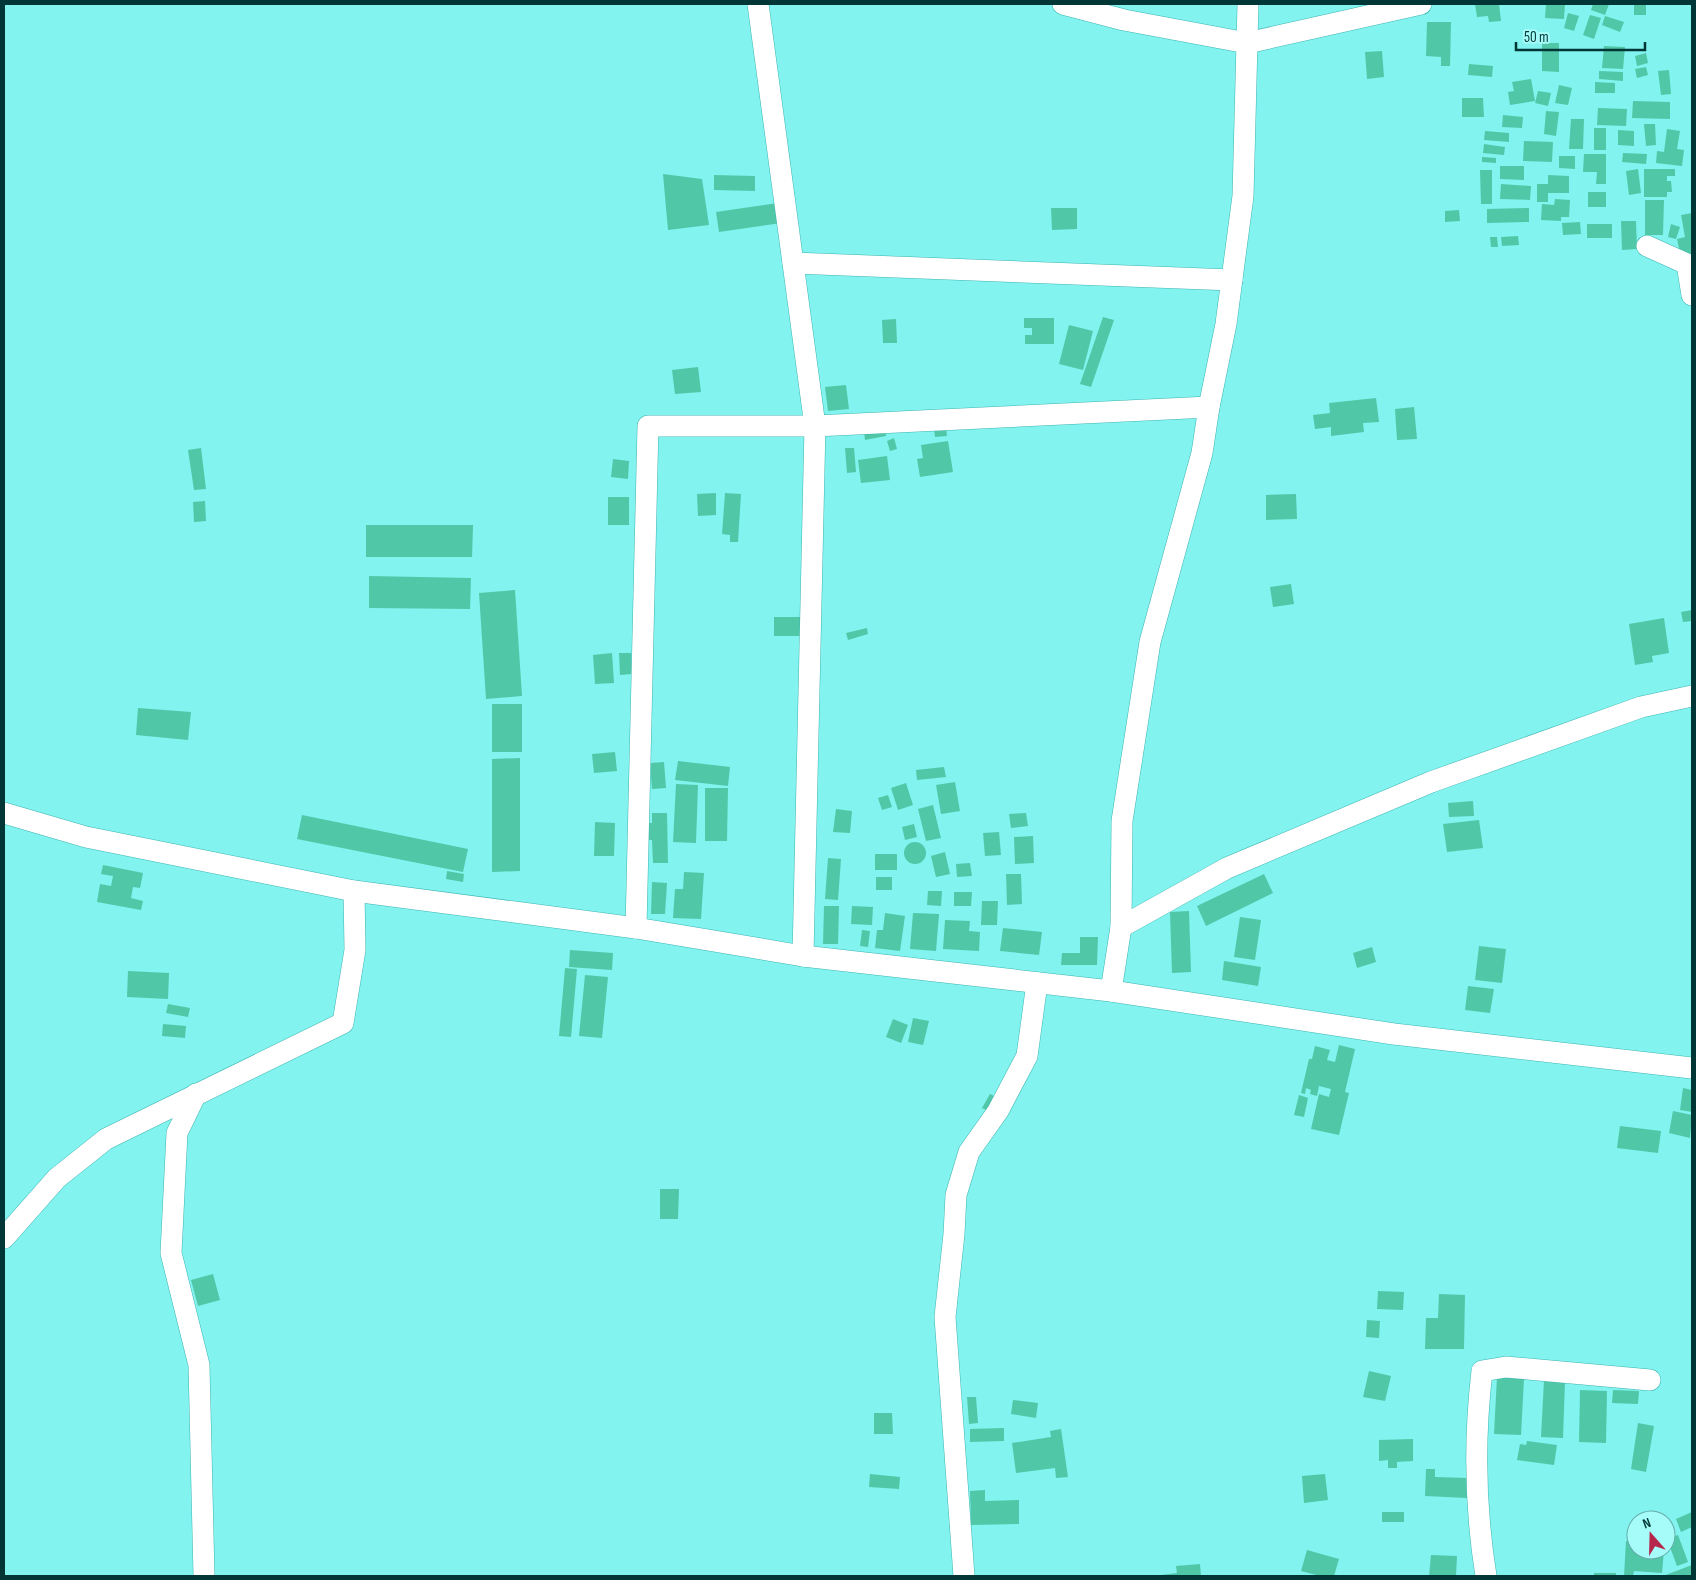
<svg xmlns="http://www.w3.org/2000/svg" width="1696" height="1580" font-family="'Sofia Sans Condensed',sans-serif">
<rect width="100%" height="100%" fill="#82f3ef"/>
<g fill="#50c8a7">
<path d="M1475,4H1499L1501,21L1489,22L1488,16L1477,17Z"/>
<path d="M1546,4H1565L1564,19L1545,18Z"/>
<path d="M1593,4H1609L1605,15L1591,10Z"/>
<rect x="1634" y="4" width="12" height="11"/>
<path d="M1568,13L1579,16L1574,31L1564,28Z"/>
<path d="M1590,15L1601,18L1594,39L1583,35Z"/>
<path d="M1605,16L1624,22L1620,32L1602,25Z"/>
<path d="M1427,22H1451L1450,66H1441V57L1426,56Z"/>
<path d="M1542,43H1559V72L1542,71Z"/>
<path d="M1604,46L1625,47L1623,69L1602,68Z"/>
<path d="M1382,51L1384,77L1367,79L1365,52Z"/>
<path d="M1646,53L1648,63L1637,66L1635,56Z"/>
<path d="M1469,64L1493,66L1492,77L1468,75Z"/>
<path d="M1646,67L1648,75L1637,78L1635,69Z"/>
<path d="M1669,70L1671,94L1661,95L1658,71Z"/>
<path d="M1599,71L1623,72V81L1599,79Z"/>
<path d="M1531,79L1535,101L1510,105L1508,92L1514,91L1512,82Z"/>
<path d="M1595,82L1615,83V93H1595Z"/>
<path d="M1559,85L1572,88L1568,105L1555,103Z"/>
<path d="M1538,91L1551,93L1548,106L1535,103Z"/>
<path d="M1462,98H1483L1484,117H1462Z"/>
<path d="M1633,101L1670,102V119L1632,118Z"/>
<path d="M1598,108L1627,109L1626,126L1597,125Z"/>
<path d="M1546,111L1559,112L1556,136L1544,134Z"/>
<path d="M1503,115L1523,117L1522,128L1502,127Z"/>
<path d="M1571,119H1584L1583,149H1569Z"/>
<path d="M1644,124H1655L1656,145L1646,146Z"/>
<rect x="1594" y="128" width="12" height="22"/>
<path d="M1667,129L1680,131L1677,149L1684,150L1682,166L1656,163L1657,151L1664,152Z"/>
<path d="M1618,130L1634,131V146L1618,145Z"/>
<path d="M1485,131L1509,133V142L1484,140Z"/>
<path d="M1524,141L1553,142L1552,162L1523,161Z"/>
<path d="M1484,144L1505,147L1504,155L1483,153Z"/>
<path d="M1623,153L1647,154L1646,164L1622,162Z"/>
<path d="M1584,154H1606V184H1596L1597,172H1583Z"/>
<path d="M1559,156H1575V169L1559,168Z"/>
<path d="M1482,157L1496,158V163L1482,162Z"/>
<path d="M1500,166H1524V180L1500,179Z"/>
<path d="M1638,169L1641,193L1629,195L1626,171Z"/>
<path d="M1644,169H1675V176H1667V181H1671L1672,192H1667V197H1644Z"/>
<path d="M1480,170H1492V204H1481Z"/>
<path d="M663,174L702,179L709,225L668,230Z"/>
<path d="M714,175L755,176V191L714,190Z"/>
<path d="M1548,175L1569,176V193H1548V202H1537V184H1548Z"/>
<path d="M1501,184L1531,186L1530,200L1500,199Z"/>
<rect x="1588" y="192" width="18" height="15"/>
<path d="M1555,199L1570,200L1569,217H1561V221L1541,220L1542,204L1554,205Z"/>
<path d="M1645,200H1664L1663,235H1645Z"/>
<path d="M778,203L781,223L719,232L716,212Z"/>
<path d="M1051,208H1077V229L1052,230Z"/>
<path d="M1529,208V222L1487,223V209Z"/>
<path d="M1459,210L1460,221L1445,222V211Z"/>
<path d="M1692,213V255L1681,258L1677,239L1685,237L1681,215Z"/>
<path d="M1621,221H1636L1637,249L1622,250Z"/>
<path d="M1580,222L1581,234L1563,235L1562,223Z"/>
<rect x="1587" y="224" width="25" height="14"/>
<path d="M1671,224L1680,227L1676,239L1668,237Z"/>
<path d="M1518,236L1519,245L1502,246L1501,237Z"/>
<path d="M1490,237H1497L1498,247H1491Z"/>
<path d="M1103,317L1114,320L1091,387L1080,384Z"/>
<path d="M1024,318H1054V344H1025V335H1032V328H1024Z"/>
<path d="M896,319L897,343H883L882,320Z"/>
<path d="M1069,325L1093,331L1083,370L1059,364Z"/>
<path d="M698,367L701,392L675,394L672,370Z"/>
<path d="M846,385L849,409L828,411L825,387Z"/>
<path d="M1376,398L1379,422L1363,423L1364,432L1331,436V427L1315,429L1313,415L1330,413L1329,403Z"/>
<path d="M1414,407L1417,439L1397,440L1395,409Z"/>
<path d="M885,427L886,436L865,440L864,431Z"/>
<path d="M946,427L947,436L935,437L934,429Z"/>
<path d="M894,438L897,449L890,451L887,441Z"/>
<path d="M948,441L953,472L920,477L917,459L923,458L921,445Z"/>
<path d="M201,448L206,489L194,490L188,450Z"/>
<path d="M845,448H854L856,472L847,473Z"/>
<path d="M887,456L890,480L861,483L858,460Z"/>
<path d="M613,459L629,461L628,479L611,477Z"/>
<path d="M716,493V515L698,516L697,494Z"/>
<path d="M725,493L741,494L738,542H730V535L722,534Z"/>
<path d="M1296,494L1297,519L1266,520V495Z"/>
<rect x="608" y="497" width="21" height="28"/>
<path d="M205,501L206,521L194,522L193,502Z"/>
<path d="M366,525H473L472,557H366Z"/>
<path d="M369,576L471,578L470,609L369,608Z"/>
<path d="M1291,584L1294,604L1273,607L1270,587Z"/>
<path d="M515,590L522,696L486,699L479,593Z"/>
<path d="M1692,610V621L1683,622L1681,612Z"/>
<rect x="774" y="617" width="29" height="19"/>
<path d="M1664,618L1669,653L1652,656L1653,662L1635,665L1629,624Z"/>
<path d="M867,628L868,634L848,640L846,633Z"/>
<path d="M612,653L614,683L595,684L593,655Z"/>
<path d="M619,653H631L632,674L620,675Z"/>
<rect x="492" y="704" width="30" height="48"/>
<path d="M138,708L191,712L188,740L136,735Z"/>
<path d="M615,752L617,771L594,773L592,754Z"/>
<path d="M520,758V871L492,872V759Z"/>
<path d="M678,761L730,767L728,786L675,780Z"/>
<path d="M664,762L666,788L652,789L650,763Z"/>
<path d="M944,767L946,777L917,780L916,770Z"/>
<path d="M955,782L960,811L941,814L936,785Z"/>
<path d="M906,783L913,805L898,810L891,788Z"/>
<path d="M676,784L698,785L696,843L673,842Z"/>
<path d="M705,788H728L727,841H705Z"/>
<path d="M888,795L892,807L882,810L878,798Z"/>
<path d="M1473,801L1474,816L1449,817L1448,803Z"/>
<path d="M933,805L941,838L926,841L918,809Z"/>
<path d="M836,809L852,811L850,833L833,832Z"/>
<path d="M652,813H667L668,863H653L652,840H647L646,823H652Z"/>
<path d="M1026,813L1028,826L1011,828L1009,814Z"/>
<path d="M302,815L468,849L463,872L297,839Z"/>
<path d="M1479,820L1483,848L1447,852L1443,824Z"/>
<path d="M595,822L615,823L614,856H594Z"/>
<path d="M914,824L917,837L905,840L902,827Z"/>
<path d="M999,832L1001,855L985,856L983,833Z"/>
<path d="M1033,836L1034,863L1015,864L1014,837Z"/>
<circle cx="915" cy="853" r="11"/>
<path d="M945,852L950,874L936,877L931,856Z"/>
<rect x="875" y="854" width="22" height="16"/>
<path d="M828,858L841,859L838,900L825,899Z"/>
<path d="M970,863L972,876L957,877L956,864Z"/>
<path d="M103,865L143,873L140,888L133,887L131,898L143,901L141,910L97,902L100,884L111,886L113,876L101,874Z"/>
<path d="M447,871L464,874L463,882L446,879Z"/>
<path d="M684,872L704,873L701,919L673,918L675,889H683Z"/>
<path d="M1006,874H1021L1022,904L1007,905Z"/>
<path d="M1264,874L1273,893L1206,926L1197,906Z"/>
<rect x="876" y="877" width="16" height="13"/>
<path d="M652,882L667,883L665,914H651Z"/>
<path d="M928,891H942L941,906L927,905Z"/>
<path d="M954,892H972L971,906H954Z"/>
<path d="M982,901H998L997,925H981Z"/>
<path d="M824,906H839L838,944H823Z"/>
<path d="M852,906L873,907L872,925L851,924Z"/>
<path d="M1189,911L1191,972L1172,973L1170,912Z"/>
<path d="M885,913L905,916L900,951L875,948L877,930H883Z"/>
<path d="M913,913L939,914L936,951L910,949Z"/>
<path d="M1240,917L1261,920L1255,960L1234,957Z"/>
<path d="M945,920L970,921L969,931L980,932L979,951L943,949Z"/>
<path d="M1003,928L1042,932L1039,955L1000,951Z"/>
<path d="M862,930L870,931L868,947L860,946Z"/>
<path d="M1080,937H1098L1097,965H1061L1062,953H1080Z"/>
<path d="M1479,946L1506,949L1502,983L1475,980Z"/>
<path d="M1372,947L1376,962L1357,968L1353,953Z"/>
<path d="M570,950L613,953L612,970L569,967Z"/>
<path d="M1224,961L1261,967L1258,986L1222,980Z"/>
<path d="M565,968L577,969L571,1037L559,1036Z"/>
<path d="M128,971L169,973L168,999L127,997Z"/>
<path d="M585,975L608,977L602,1038L579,1036Z"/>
<path d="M1468,986L1494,989L1490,1013L1465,1010Z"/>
<path d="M168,1004L190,1008L188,1017L166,1013Z"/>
<path d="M913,1018L929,1021L923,1045L908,1042Z"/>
<path d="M893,1019L908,1025L901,1043L886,1037Z"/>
<path d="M163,1024L186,1026L185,1038L162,1036Z"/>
<path d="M1339,1045L1355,1049L1345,1092L1349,1093L1339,1135L1311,1129L1319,1094L1329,1097L1331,1089L1319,1086L1317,1096L1310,1094L1311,1090L1306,1088L1305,1094L1301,1093L1309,1059H1312L1315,1046L1330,1050L1327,1060L1335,1062Z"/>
<path d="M1683,1088L1692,1090V1112L1680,1110Z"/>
<path d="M990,1094L996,1097L988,1111L982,1108Z"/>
<path d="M1299,1095L1308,1098L1304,1117L1294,1115Z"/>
<path d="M1673,1111L1692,1115L1690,1138L1669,1133Z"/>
<path d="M1620,1126L1661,1131L1658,1153L1617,1148Z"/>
<path d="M660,1189H679L678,1219H660Z"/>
<path d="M213,1274L220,1300L198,1306L191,1280Z"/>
<path d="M1378,1291L1404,1292L1403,1310L1377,1309Z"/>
<path d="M1439,1294L1465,1295L1464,1349H1425L1426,1318H1438Z"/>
<path d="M1367,1320L1380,1321L1379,1338L1366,1337Z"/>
<path d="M1369,1371L1391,1376L1385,1401L1363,1397Z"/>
<path d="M1497,1377L1524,1379L1521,1435L1494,1434Z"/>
<path d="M1544,1380L1565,1381L1563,1438L1541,1437Z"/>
<path d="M1580,1390L1607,1391L1606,1443L1579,1442Z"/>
<path d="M1613,1390L1639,1391L1638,1404L1612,1403Z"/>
<path d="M967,1397H976L978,1423L969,1424Z"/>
<path d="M1013,1400L1038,1403L1036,1418L1011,1414Z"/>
<path d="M874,1413H892L893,1434H874Z"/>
<path d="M1638,1423L1654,1426L1646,1472L1631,1469Z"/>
<path d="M1004,1428V1441L970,1442V1429Z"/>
<path d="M1061,1429L1068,1477L1056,1478L1055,1468L1016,1473L1012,1443L1051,1437L1050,1431Z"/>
<path d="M1413,1439V1461L1397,1462V1468H1388V1460L1379,1461V1440Z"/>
<path d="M1527,1441L1557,1445L1554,1465L1517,1460L1520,1444L1526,1445Z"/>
<path d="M1426,1469H1435V1477L1468,1478L1467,1498L1425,1496Z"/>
<path d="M870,1474L900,1477L899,1489L869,1487Z"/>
<path d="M1325,1474L1328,1500L1304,1503L1302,1476Z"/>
<path d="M985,1490V1501L1019,1500V1524L971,1525L970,1491Z"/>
<rect x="1382" y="1512" width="22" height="10"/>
<path d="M1692,1512V1527L1681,1532L1676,1519Z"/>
<path d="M1678,1535L1688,1562L1677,1566L1667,1539Z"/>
<path d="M1626,1541H1636V1550H1664L1662,1573L1634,1571L1633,1576H1624Z"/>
<path d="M1307,1550L1339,1559L1334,1576H1320L1301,1571Z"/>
<path d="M1431,1555L1457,1556L1456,1576H1429Z"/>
<path d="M1200,1564L1201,1576H1153L1177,1573L1176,1566Z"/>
<path d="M1692,1565V1576H1663Z"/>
<rect x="1594" y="1573" width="22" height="3"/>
</g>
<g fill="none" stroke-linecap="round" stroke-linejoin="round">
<g stroke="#3db5b1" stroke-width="22">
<g id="minor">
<path d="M758,4L815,426L803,956"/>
<path d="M1063,4L1124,20L1247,43L1421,4"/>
<path d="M1647,246L1687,264L1692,295"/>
<path d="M793,263L1232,280"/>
<path d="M4,813L86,837L354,891L636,928L803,956L1111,991L1394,1034L1692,1068"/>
<path d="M1121,927L1227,868L1431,782L1641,707L1692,696"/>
<path d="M636,928L648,426H815L1209,407"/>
<path d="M1111,991L1121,927L1122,821L1150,642L1202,453L1209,407L1226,324L1243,196L1248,4"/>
<path d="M196,1094L177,1133L171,1253L199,1365L204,1576"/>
<path d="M4,1238L57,1178L106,1139L343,1023L355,950L354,891"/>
<path d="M964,1576L945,1317L954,1234L956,1195L969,1152L998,1111L1027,1056L1037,983"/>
<path d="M1486,1576C1475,1508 1474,1439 1482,1371L1506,1367L1650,1380"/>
</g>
</g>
<use href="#minor" stroke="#fff" stroke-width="21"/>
</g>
<rect width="1696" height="1580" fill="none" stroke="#003736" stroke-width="10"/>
<g transform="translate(1651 1535) rotate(340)"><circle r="24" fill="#a6fcf9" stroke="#64adab"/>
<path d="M0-4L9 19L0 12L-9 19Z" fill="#b6254a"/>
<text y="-8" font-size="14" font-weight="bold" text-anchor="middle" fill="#003736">N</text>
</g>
<path d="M1516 42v8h129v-8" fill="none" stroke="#003736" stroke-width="2.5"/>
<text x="1524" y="42" font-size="15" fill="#003736" stroke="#a6fcf9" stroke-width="4" paint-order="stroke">50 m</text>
</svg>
